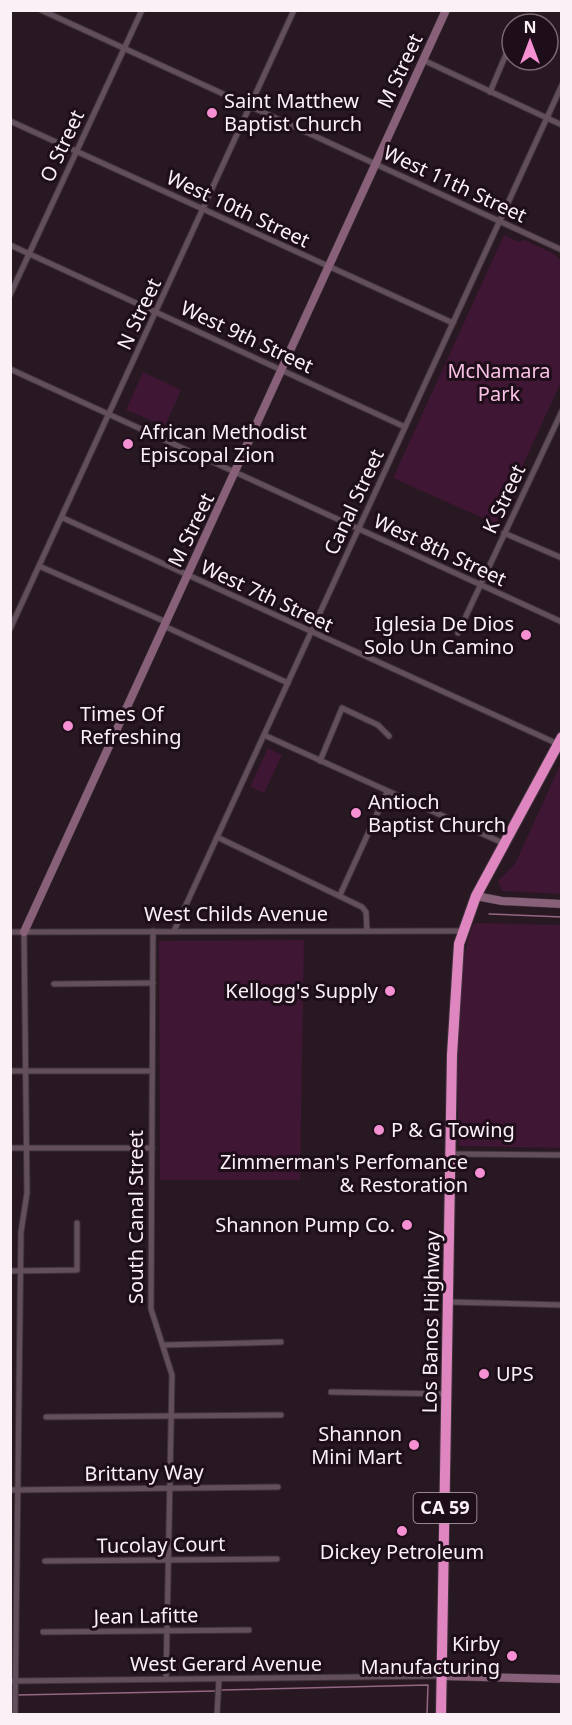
<svg xmlns="http://www.w3.org/2000/svg" width="572" height="1725" font-family="'Noto Sans',sans-serif">
<rect width="100%" height="100%" fill="#281822"/>
<g fill="#3f1633">
<path d="M504,235L519,242L525,240L554,254L561,261V382L496,524L393,478Z"/>
<path d="M143,372L181,390L165,426L126,410Z"/>
<path d="M268,748L282,755L264,793L250,787Z"/>
<path d="M561,763V894L502,891L498,881L515,864Z"/>
<path d="M474,923L561,925V1148L459,1146C457,1090 452,971 474,923Z"/>
<path d="M304,940L300,1180H160L159,941Z"/>
</g>
<g fill="none" stroke-linecap="round" stroke-linejoin="round">
<g stroke="#936684" stroke-width="1.5">
<path d="M489,914L562,917"/>
<path d="M221,1690L428,1685L427,1714"/>
<path d="M17,1695L216,1691"/>
</g>
<g stroke="#3f333b" stroke-width="7">
<g id="street">
<path d="M41,10L562,250"/>
<path d="M423,60L562,125"/>
<path d="M490,92L512,40"/>
<path d="M10,121L453,323"/>
<path d="M10,245L405,427"/>
<path d="M10,295L142,10"/>
<path d="M10,369L562,622"/>
<path d="M63,518L558,744"/>
<path d="M504,533L562,558"/>
<path d="M39,566L166,622"/>
<path d="M164,626L288,683"/>
<path d="M10,629L294,10"/>
<path d="M458,633L562,411"/>
<path d="M264,735L505,844"/>
<path d="M320,761L342,708L378,725L389,736"/>
<path d="M217,837L362,907L366,912L367,931"/>
<path d="M340,895L387,792"/>
<path d="M153,931L151,1309L172,1375L166,1679"/>
<path d="M174,931L562,85"/>
<path d="M10,932L462,931"/>
<path d="M54,984L153,983"/>
<path d="M10,1071H152"/>
<path d="M10,1148H152"/>
<path d="M451,1154L562,1155"/>
<path d="M10,1271L77,1270V1223"/>
<path d="M449,1302L562,1305"/>
<path d="M163,1345L281,1342"/>
<path d="M331,1392L446,1394"/>
<path d="M46,1417L281,1415"/>
<path d="M10,1490L278,1487"/>
<path d="M45,1561L277,1559"/>
<path d="M43,1632L249,1630"/>
<path d="M10,1681L441,1676"/>
<path d="M15,1714L21,1232L27,1193L24,932"/>
<path d="M217,1714L219,1679"/>
</g>
</g>
<g stroke="#3f333b" stroke-width="9">
<g id="secondary">
<path d="M476,896L502,901L562,904"/>
<path d="M24,932L446,10"/>
<path d="M442,1676L562,1679"/>
</g>
</g>
<g stroke="#3f333b" stroke-width="12">
<path id="highway" d="M441,1714L452,1055L459,944L476,896L562,737"/>
</g>
<use href="#street" stroke="#634f5b" stroke-width="5"/>
<use href="#secondary" stroke="#886079" stroke-width="8"/>
<use href="#highway" stroke="#df86c0" stroke-width="10"/>
</g>
<g fill="#f591d3" stroke="#1e0e19" stroke-width="2">
<circle cx="212" cy="113" r="6"/>
<circle cx="128" cy="444" r="6"/>
<circle cx="526" cy="635" r="6"/>
<circle cx="68" cy="726" r="6"/>
<circle cx="356" cy="813" r="6"/>
<circle cx="390" cy="991" r="6"/>
<circle cx="379" cy="1130" r="6"/>
<circle cx="480" cy="1173" r="6"/>
<circle cx="407" cy="1225" r="6"/>
<circle cx="484" cy="1374" r="6"/>
<circle cx="414" cy="1445" r="6"/>
<circle cx="402" cy="1531" r="6"/>
<circle cx="512" cy="1656" r="6"/>
</g>
<g text-anchor="middle" stroke-width="6" stroke-linejoin="round" paint-order="stroke">
<rect fill="#1e0e19" stroke="#b9acb4" stroke-width="1.5" x="413.5" y="1493" width="63" height="30" rx="4.5"/>
<g font-size="18" font-weight="bold" fill="#fcf0f7">
<text x="445" y="1514">CA 59</text>
</g>
<g font-size="20" fill="#fcf0f7" stroke="#1e0e19">
<text transform="translate(400 71) rotate(-65)" y="7">M Street</text>
<text transform="translate(62 146) rotate(-65)" y="7">O Street</text>
<text transform="translate(455 184) rotate(25)" y="7">West 11th Street</text>
<text transform="translate(238 209) rotate(25)" y="7">West 10th Street</text>
<text transform="translate(139 314) rotate(-65)" y="7">N Street</text>
<text transform="translate(247 337) rotate(25)" y="7">West 9th Street</text>
<text transform="translate(504 499) rotate(-65)" y="7">K Street</text>
<text transform="translate(354 502) rotate(-65)" y="7">Canal Street</text>
<text transform="translate(191 530) rotate(-64)" y="7">M Street</text>
<text transform="translate(440 550) rotate(25)" y="7">West 8th Street</text>
<text transform="translate(267 596) rotate(25)" y="7">West 7th Street</text>
<text x="236" y="921">West Childs Avenue</text>
<text transform="translate(136 1217) rotate(-90)" y="7">South Canal Street</text>
<text transform="translate(431 1322) rotate(-89)" y="7">Los Banos Highway</text>
<text transform="translate(144 1473) rotate(-1)" y="7">Brittany Way</text>
<text transform="translate(161 1545) rotate(-1)" y="7">Tucolay Court</text>
<text transform="translate(146 1616) rotate(-1)" y="7">Jean Lafitte</text>
<text x="226" y="1671">West Gerard Avenue</text>
</g>
<g font-size="20" fill="#fcf0f7" stroke="#1e0e19" text-anchor="start">
<text x="224" y="108">Saint Matthew<tspan x="224" dy="23">Baptist Church</tspan></text>
<text x="140" y="439">African Methodist<tspan x="140" dy="23">Episcopal Zion</tspan></text>
<text x="514" y="631" text-anchor="end">Iglesia De Dios<tspan x="514" dy="23">Solo Un Camino</tspan></text>
<text x="80" y="721">Times Of<tspan x="80" dy="23">Refreshing</tspan></text>
<text x="368" y="809">Antioch<tspan x="368" dy="23">Baptist Church</tspan></text>
<text x="378" y="998" text-anchor="end">Kellogg's Supply</text>
<text x="391" y="1137">P &amp; G Towing</text>
<text x="468" y="1169" text-anchor="end">Zimmerman's Perfomance<tspan x="468" dy="23">&amp; Restoration</tspan></text>
<text x="395" y="1232" text-anchor="end">Shannon Pump Co.</text>
<text x="496" y="1381">UPS</text>
<text x="402" y="1441" text-anchor="end">Shannon<tspan x="402" dy="23">Mini Mart</tspan></text>
<text x="402" y="1559" text-anchor="middle">Dickey Petroleum</text>
<text x="500" y="1651" text-anchor="end">Kirby<tspan x="500" dy="23">Manufacturing</tspan></text>
</g>
<g font-size="20" fill="#f9c1e4" stroke="#1e0e19">
<text x="499" y="378">McNamara<tspan x="499" dy="23">Park</tspan></text>
</g>
</g>
<rect width="572" height="1725" fill="none" stroke="#fcf0f7" stroke-width="24"/>
<g transform="translate(530 42)"><circle r="28" fill="#1e0e19" stroke="#776872" stroke-width="1.5"/>
<path d="M0-4.5L10 22L0 15L-10 22Z" fill="#f591d3"/>
<text y="-9" font-size="16" font-weight="bold" text-anchor="middle" fill="#fcf0f7">N</text>
</g>
</svg>
